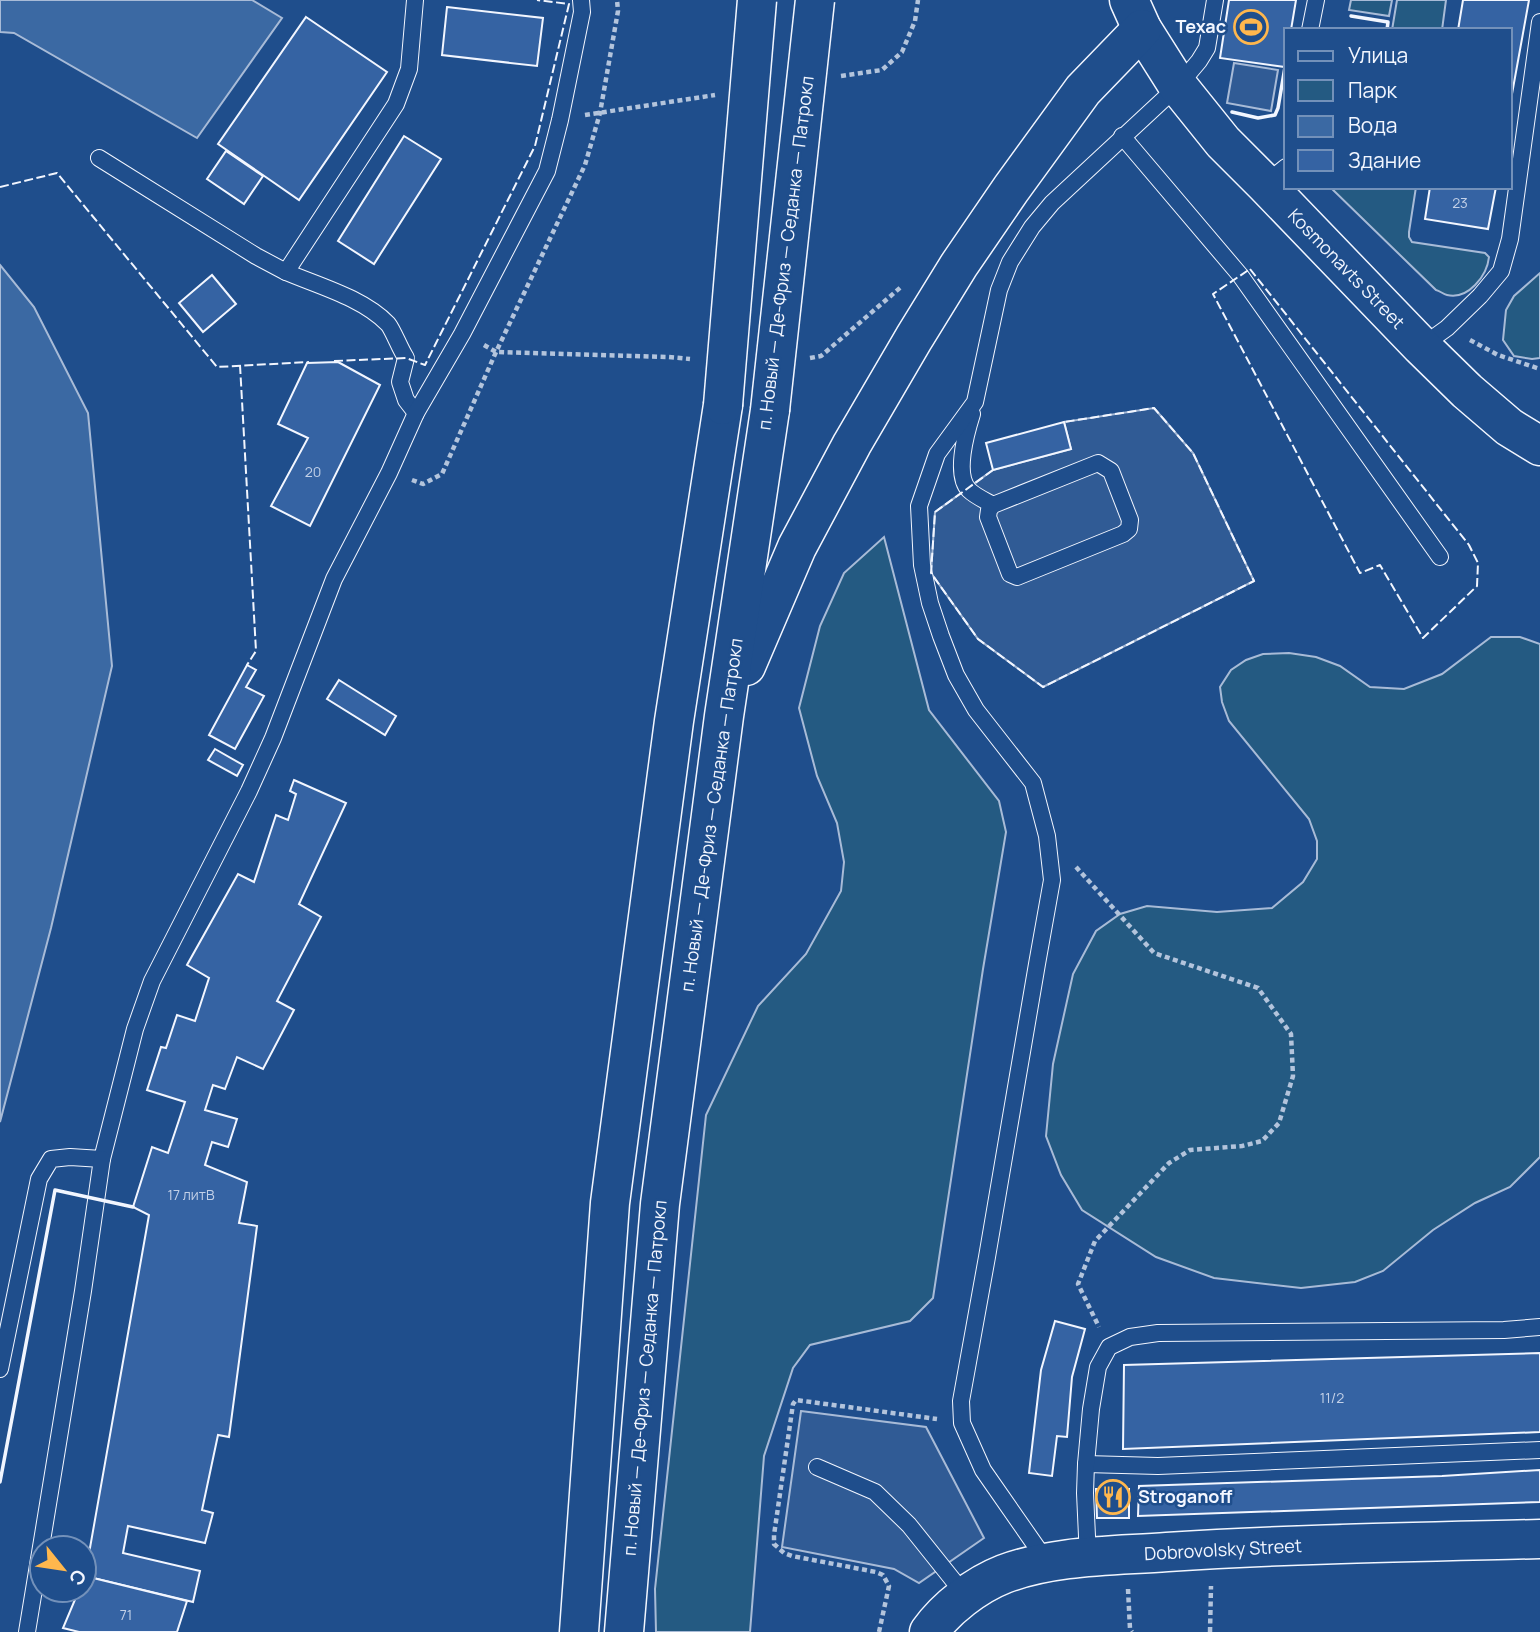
<svg xmlns="http://www.w3.org/2000/svg" width="1540" height="1632" font-family="Manrope,sans-serif">
<rect width="100%" height="100%" fill="#1f4e8c"/>
<g fill="#245a82" stroke="#a8bbd7" stroke-width="2">
<path d="M1351,0H1392L1389,16L1349,10Z"/>
<path d="M1397,0H1446L1442,30H1392Z"/>
<path d="M1330,187H1416L1409,232V237L1412,242L1485,253L1489,257C1487,276 1468,300 1447,295C1443,294 1440,291 1436,290Z"/>
<path d="M1540,273V358L1532,359L1514,356L1503,340L1506,310L1514,296Z"/>
<path d="M884,537L929,710L999,801L1006,832L983,969L933,1298L910,1321L810,1345L793,1368L764,1456L750,1632H656L655,1589L706,1115L758,1006L806,954L841,891L844,862L837,823L817,776L799,708L820,626L844,573Z"/>
<path d="M1491,637H1520L1540,644V1157L1510,1187L1475,1203L1433,1230L1383,1271L1355,1282L1301,1288L1214,1278L1156,1257L1082,1210L1061,1175L1046,1136L1053,1064L1073,974L1096,931L1120,914L1147,906L1217,912L1272,908L1303,882L1317,859V841L1309,819L1229,721L1222,702L1220,687L1231,670L1246,660L1263,654L1289,653L1316,657L1340,666L1370,687L1404,689L1442,674Z"/>
</g>
<g fill="#305b95" stroke="#a8bbd7" stroke-width="2">
<path d="M1234,63L1278,70L1271,111L1227,103Z"/>
<path d="M1154,408L1193,453L1254,581L1043,687L978,639L931,573L935,512L993,470L1071,449L1064,422Z"/>
<path d="M801,1411L926,1427L984,1538L919,1583L894,1569L782,1547Z"/>
</g>
<g fill="#3b69a3" stroke="#a8bbd7" stroke-width="2">
<path d="M0,0H252L282,18L197,138L14,33L0,32Z"/>
<path d="M0,265L34,307L88,413L112,666L51,928L0,1122Z"/>
</g>
<g fill="#3563a3" stroke="#f2f6ff" stroke-width="2">
<path d="M1229,0H1296L1291,30H1286L1285,67L1220,58Z"/>
<path d="M1463,0H1529L1510,105V30H1458Z"/>
<path d="M447,7L543,18L537,66L442,55Z"/>
<path d="M306,17L387,72L299,200L218,144Z"/>
<path d="M404,136L441,159L374,264L338,241Z"/>
<path d="M226,151L263,176L244,204L207,179Z"/>
<path d="M1430,187H1496L1488,229L1425,219Z"/>
<path d="M212,275L236,304L203,332L179,303Z"/>
<path d="M338,362L380,385L310,526L271,506L308,438L278,424L307,363Z"/>
<path d="M1064,422L1071,449L993,470L986,443Z"/>
<path d="M247,665L256,670L246,687L264,696L235,749L209,735Z"/>
<path d="M339,680L396,716L385,735L327,699Z"/>
<path d="M215,749L243,765L237,776L208,760Z"/>
<path d="M294,780L346,803L299,904L321,917L277,1001L294,1010L263,1069L237,1057L225,1089L213,1085L205,1110L237,1119L228,1147L212,1142L205,1165L247,1182L239,1223L257,1226L229,1437L218,1435L202,1510L213,1513L205,1543L128,1526L123,1553L200,1571L193,1602L85,1576L149,1215L133,1207L152,1147L168,1153L185,1102L147,1090L161,1047L166,1048L177,1015L195,1021L209,978L187,965L238,874L254,882L276,815L288,820L296,794L290,791Z"/>
<path d="M1055,1321L1085,1329L1072,1377L1067,1437L1057,1436L1052,1476L1029,1473L1041,1370Z"/>
<path d="M1540,1353V1432L1123,1449L1124,1365Z"/>
<path d="M1540,1470V1502L1138,1516L1139,1486L1442,1476Z"/>
<path d="M1096,1489H1129V1518H1097Z"/>
<path d="M85,1576L187,1601L177,1632H79L63,1628L79,1590H84Z"/>
</g>
<g fill="none" stroke-linecap="round" stroke-linejoin="round">
<g stroke="#f2f6ff" stroke-width="18">
<g id="lane">
<path d="M1310,30L1316,0"/>
<path d="M1122,136L1240,275L1440,557"/>
<path d="M99,158L256,256L286,272L396,104L409,69L415,0"/>
<path d="M1265,184L1286,167"/>
<path d="M286,272C319,286 363,298 388,324C393,330 400,349 406,358L400,382L406,400L416,413"/>
<path d="M1422,346L1447,328L1480,296L1501,271L1510,239L1540,22"/>
<path d="M972,414C966,433 954,475 969,490C975,496 986,501 993,505L1098,463L1111,471L1130,520L1129,529L1123,534L1017,577L1010,574L988,517L989,510L993,505"/>
<path d="M0,1369L39,1179L51,1159L70,1157L102,1159L135,1029L152,981L249,791L273,738L334,579L389,473L416,413L462,334L547,171L560,120L582,12L581,0"/>
<path d="M1086,1464L1158,1466L1540,1450"/>
<path d="M817,1467L875,1492L909,1525L965,1595"/>
<path d="M1088,1558L1085,1493L1086,1464L1091,1409L1098,1367L1109,1347L1130,1337L1158,1333L1504,1330L1540,1327"/>
<path d="M1047,1562L983,1470L962,1423L961,1401L987,1257L1037,964L1052,880L1047,836L1033,783L976,710L956,675L941,636L930,603L922,565L919,506L937,454L975,402L999,290L1010,262L1032,227L1052,203L1178,86L1199,61L1207,48L1215,0"/>
<path d="M27,1632L83,1291L102,1159"/>
</g>
</g>
<g stroke="#f2f6ff" stroke-width="41">
<g id="secondary">
<path d="M1129,0L1142,29L1178,86L1223,142L1265,184L1421,346L1467,391L1509,427L1540,446"/>
<path d="M929,1632C946,1608 976,1585 1004,1574C1055,1555 1113,1556 1167,1552C1291,1544 1416,1542 1540,1539"/>
</g>
</g>
<g stroke="#f2f6ff" stroke-width="41">
<g id="highway">
<path d="M746,666L797,547L852,444L914,338L959,265L1011,189L1083,90L1142,29"/>
<path d="M579,1632L610,1203L674,721L723,405"/>
<path d="M624,1632L660,1204L724,716L770,410"/>
</g>
</g>
<g stroke="#b3c4dc" stroke-width="4.5" stroke-dasharray="5 3.5" stroke-linecap="butt">
<path d="M841,76L882,70L902,52L915,21L918,0"/>
<path d="M585,115L715,95"/>
<path d="M1470,340L1498,355L1540,369"/>
<path d="M484,345L496,352L669,357L690,359"/>
<path d="M810,358L821,356L901,287"/>
<path d="M412,480L423,484L442,474L496,352L585,165L600,113L618,11L617,0"/>
<path d="M1076,867L1154,953L1258,988L1291,1034L1293,1076L1279,1123L1262,1141L1242,1146L1190,1150L1169,1163L1095,1241L1078,1284L1099,1327"/>
<path d="M1128,1589L1130,1629L1132,1632"/>
<path d="M879,1632L889,1586L883,1575L876,1572L792,1556L784,1553L774,1544V1535L793,1404L796,1400L937,1419"/>
<path d="M1210,1632L1211,1586"/>
</g>
<use href="#lane" stroke="#1f4e8c" stroke-width="16"/>
<use href="#secondary" stroke="#1f4e8c" stroke-width="38"/>
<use href="#highway" stroke="#1f4e8c" stroke-width="38"/>
<g stroke="#f2f6ff" stroke-width="41" stroke-linecap="butt">
<g id="highway-bridge">
<path d="M723,405L757,0"/>
<path d="M770,410L815,0"/>
</g>
</g>
<use href="#highway-bridge" stroke="#1f4e8c" stroke-width="38"/>
<g stroke="#f2f6ff" stroke-width="2" stroke-dasharray="9 3.5" stroke-linecap="butt">
<path d="M0,187L57,173L217,367L309,362"/>
<path d="M1250,269L1469,545L1478,563L1477,586L1423,638L1380,565L1360,573L1213,294Z"/>
<path d="M334,361L406,358L425,365L535,146L569,4L537,0"/>
<path d="M240,365L256,651L247,665"/>
<path d="M993,470L935,512L931,573L978,639L1043,687L1254,581L1193,453L1154,408L1064,422"/>
</g>
<g stroke="#f2f6ff" stroke-width="3.5">
<path d="M1351,16L1388,22L1387,30"/>
<path d="M1232,112L1258,118L1275,115L1278,108L1285,67"/>
<path d="M0,1482L55,1190L133,1207"/>
</g>
</g>
<defs>
<g id="stadium-ring" transform="scale(1.75)"><circle r="9.5" fill="#1f4e8c" stroke="#ffb74d" stroke-width="1.5"/><path d="M0-5a6.5 5 0 1 0 0 10a6.5 5 0 1 0 0-10ZM-3.5-1.8h7v3.6h-7Z" fill="#ffb74d"/></g>
<g id="restaurant-ring" transform="scale(1.75)"><circle r="9.5" fill="#1f4e8c" stroke="#ffb74d" stroke-width="1.5"/><path d="M-5-6h1v4h1v-4h1v4h1v-4h1v5L-1.5 .5V6h-2V.5L-5-1ZM5-6V6H3V1.5H1.5Q1.5-4 5-6Z" fill="#ffb74d"/></g>
</defs>
<g fill-rule="evenodd">
<use href="#stadium-ring" x="1251" y="27"/>
<use href="#restaurant-ring" x="1113" y="1497"/>
</g>
<g text-anchor="middle" stroke-width="5" stroke-linejoin="round" paint-order="stroke">
<g font-size="14" fill="#c3d1e8">
<text x="1460" y="208">23</text>
<text x="313" y="477">20</text>
<text x="191" y="1200">17 литВ</text>
<text x="1332" y="1403">11/2</text>
<text x="126" y="1620">71</text>
</g>
<g font-size="18" font-weight="bold" fill="#f2f6ff" stroke="#1f4e8c" text-anchor="end">
<text x="1226" y="33">Техас</text>
<text x="1138" y="1503" text-anchor="start">Stroganoff</text>
</g>
<g font-size="18" fill="#f2f6ff" stroke="#1f4e8c">
<text transform="translate(786 253) rotate(-83)" y="6">п. Новый — Де-Фриз — Седанка — Патрокл</text>
<text transform="translate(1346 269) rotate(46)" y="6">Kosmonavts Street</text>
<text transform="translate(712 815) rotate(-82)" y="6">п. Новый — Де-Фриз — Седанка — Патрокл</text>
<text transform="translate(645 1378) rotate(-85)" y="6">п. Новый — Де-Фриз — Седанка — Патрокл</text>
<text transform="translate(1223 1550) rotate(-3)" y="6">Dobrovolsky Street</text>
</g>
</g>
<rect x="1284" y="28" width="228" height="161" fill="#1f4e8c" stroke="#7391ba" stroke-width="2"/>
<rect x="1298" y="51" width="35" height="10" fill="#1f4e8c" stroke="#7391ba" stroke-width="2"/>
<text x="1348" y="63" font-size="21" fill="#f2f6ff">Улица</text>
<rect x="1298" y="80" width="35" height="21" fill="#245a82" stroke="#7391ba" stroke-width="2"/>
<text x="1348" y="98" font-size="21" fill="#f2f6ff">Парк</text>
<rect x="1298" y="116" width="35" height="21" fill="#3b69a3" stroke="#7391ba" stroke-width="2"/>
<text x="1348" y="133" font-size="21" fill="#f2f6ff">Вода</text>
<rect x="1298" y="150" width="35" height="21" fill="#3563a3" stroke="#7391ba" stroke-width="2"/>
<text x="1348" y="168" font-size="21" fill="#f2f6ff">Здание</text>
<g transform="translate(63 1569) rotate(120)"><circle r="33" fill="#1f4e8c" stroke="#7391ba" stroke-width="2"/>
<path d="M0-5L12 26L0 18L-12 26Z" fill="#ffb74d"/>
<text y="-10" font-size="19" font-weight="bold" text-anchor="middle" fill="#f2f6ff">С</text>
</g>
</svg>
